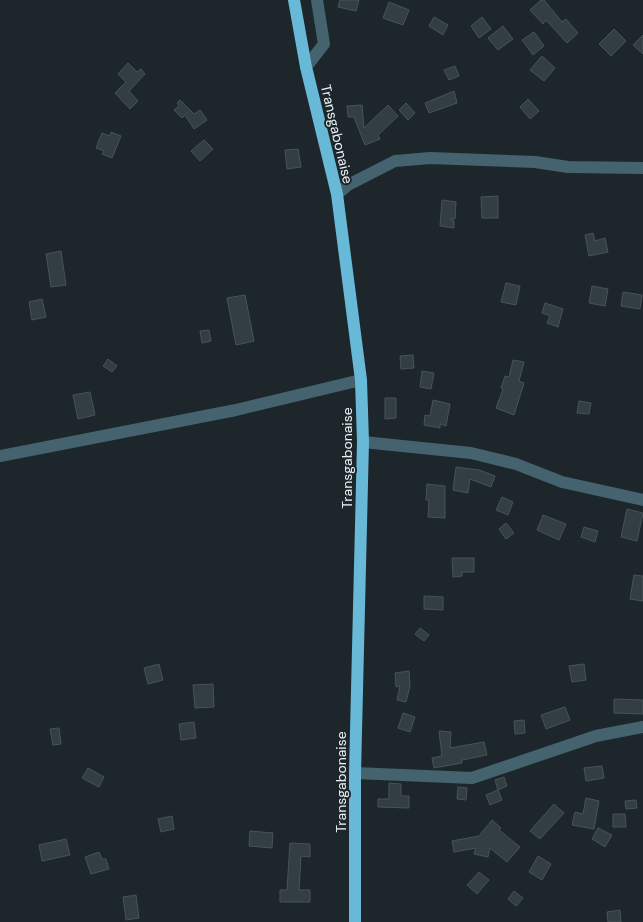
<svg xmlns="http://www.w3.org/2000/svg" width="643" height="922" font-family="'DM Sans',sans-serif">
<rect width="100%" height="100%" fill="#1d272b"/>
<g fill="#333e43" stroke="#485358">
<path d="M340,0H359L356,11L338,7Z"/>
<path d="M541,0H544L562,22L566,19L578,33L567,43L546,20L543,24L530,10Z"/>
<path d="M389,2L409,10L403,25L383,18Z"/>
<path d="M434,17L448,25L443,35L429,26Z"/>
<path d="M482,17L491,29L479,38L471,26Z"/>
<path d="M503,26L513,39L498,50L488,38Z"/>
<path d="M614,29L626,41L611,56L599,44Z"/>
<path d="M534,32L544,46L533,55L522,40Z"/>
<path d="M643,35V54L633,45Z"/>
<path d="M542,56L555,68L544,81L530,70Z"/>
<path d="M128,63L137,72L141,69L145,74L129,91L138,101L130,109L115,93L126,82L118,74Z"/>
<path d="M455,66L459,76L449,80L444,70Z"/>
<path d="M454,91L457,103L429,113L425,103Z"/>
<path d="M528,99L539,111L530,119L520,107Z"/>
<path d="M180,100L194,114L200,110L207,120L194,129L185,115L182,118L174,110L179,106L177,103Z"/>
<path d="M406,103L415,113L408,120L399,110Z"/>
<path d="M362,105L364,128L388,105L398,116L378,135L380,139L365,145L354,117H348L347,106Z"/>
<path d="M111,132L121,136L112,158L102,154L104,151L96,148L102,133L110,136Z"/>
<path d="M204,140L213,149L200,161L191,151Z"/>
<path d="M298,149L301,167L287,169L285,150Z"/>
<path d="M498,196V218H482L481,197Z"/>
<path d="M442,200L456,202L455,219H450L454,221V228L440,226Z"/>
<path d="M593,233L595,241L605,238L608,252L589,256L585,235Z"/>
<path d="M61,251L66,285L51,287L46,254Z"/>
<path d="M506,283L520,286L516,305L501,302Z"/>
<path d="M592,286L608,289L605,306L589,303Z"/>
<path d="M623,292L642,295L640,309L621,306Z"/>
<path d="M245,295L254,341L236,345L227,298Z"/>
<path d="M42,299L46,317L32,320L29,302Z"/>
<path d="M545,303L563,309L558,327L547,323L550,316L542,313Z"/>
<path d="M209,330L211,341L202,343L200,331Z"/>
<path d="M413,355L414,368L401,369L400,356Z"/>
<path d="M108,359L117,366L112,372L103,366Z"/>
<path d="M513,360L524,362L519,381L524,383L514,415L496,408L503,389L501,388L505,376L509,377Z"/>
<path d="M422,371L434,373L431,389L420,387Z"/>
<path d="M90,392L95,415L78,419L73,395Z"/>
<path d="M385,398H396V418L385,419Z"/>
<path d="M433,400L450,404L446,426L440,424V428L424,425L425,415L430,416Z"/>
<path d="M579,401L591,403L589,414L577,413Z"/>
<path d="M456,467L479,470L495,476L491,487L470,479L468,493L453,490Z"/>
<path d="M427,484L445,486V518L428,517L429,500H426Z"/>
<path d="M502,497L513,502L508,515L496,510Z"/>
<path d="M627,509L643,513L637,541L621,537Z"/>
<path d="M543,515L566,524L559,540L537,530Z"/>
<path d="M506,523L514,533L506,539L499,529Z"/>
<path d="M584,527L598,531L595,542L581,537Z"/>
<path d="M452,558H474V572H462V576L453,577Z"/>
<path d="M634,575L643,576V601L630,599Z"/>
<path d="M424,596L443,597V610L424,609Z"/>
<path d="M420,628L429,635L424,641L415,634Z"/>
<path d="M159,664L163,680L148,684L144,668Z"/>
<path d="M584,664L586,680L572,682L569,666Z"/>
<path d="M409,671L410,686L406,702L397,700L400,686L396,687L395,673Z"/>
<path d="M213,684L214,707L195,708L193,685Z"/>
<path d="M614,699L643,700V714L614,713Z"/>
<path d="M565,707L570,720L546,729L541,715Z"/>
<path d="M403,713L415,717L410,732L398,728Z"/>
<path d="M524,720L525,733L515,734L514,721Z"/>
<path d="M194,722L196,738L181,740L179,724Z"/>
<path d="M59,728L61,744L53,745L50,729Z"/>
<path d="M439,731L451,732L450,748L484,742L487,755L462,760V763L434,768L432,758L442,756Z"/>
<path d="M602,766L604,778L586,781L584,768Z"/>
<path d="M88,768L104,777L99,787L82,778Z"/>
<path d="M504,777L507,786L498,790L495,780Z"/>
<path d="M389,783L401,784V796H409V808L378,807V799H389Z"/>
<path d="M458,787L467,788L466,800L457,799Z"/>
<path d="M498,790L502,800L490,805L486,795Z"/>
<path d="M586,798L599,801L594,829L572,825L575,812L583,814Z"/>
<path d="M636,800L637,808L626,809L625,801Z"/>
<path d="M554,804L564,813L540,839L530,831Z"/>
<path d="M613,814H625L626,827H613Z"/>
<path d="M172,816L174,829L161,832L158,819Z"/>
<path d="M492,820L501,828L499,830L520,847L507,862L490,848L488,857L474,854L476,848L454,852L452,841L479,836Z"/>
<path d="M598,828L612,835L605,847L592,839Z"/>
<path d="M250,831L273,833L272,848L249,846Z"/>
<path d="M66,839L70,855L42,861L39,845Z"/>
<path d="M290,843L310,844V857L301,856L299,890H310V902H280V890H287Z"/>
<path d="M99,852L102,859H106L109,869L91,874L85,857Z"/>
<path d="M538,856L551,864L542,880L529,872Z"/>
<path d="M479,872L489,880L477,894L467,885Z"/>
<path d="M514,891L523,898L516,906L508,899Z"/>
<path d="M136,895L139,918L126,920L123,897Z"/>
<path d="M620,910L621,922H608L607,912Z"/>
</g>
<g fill="none" stroke-linecap="round" stroke-linejoin="round">
<g stroke="#44636f" stroke-width="12">
<path d="M306,67L324,44L317,0"/>
<path d="M337,194L348,185L395,161L430,158L535,162L568,167L643,168"/>
<path d="M363,442L471,453L516,464L562,482L643,500"/>
<path d="M0,456L236,410L361,380"/>
<path d="M355,773L472,778L596,736L643,727"/>
</g>
<path stroke="#67b9d7" stroke-width="12" d="M294,0L306,67L337,194L361,380L363,442L355,773V922"/>
</g>
<g text-anchor="middle" stroke-width="4" stroke-linejoin="round" paint-order="stroke">
<g font-size="14" fill="#eaf1f4" stroke="#1d272b">
<text transform="translate(337 134) rotate(77)" y="5">Transgabonaise</text>
<text transform="translate(347 458) rotate(-90)" y="5">Transgabonaise</text>
<text transform="translate(341 782) rotate(-90)" y="5">Transgabonaise</text>
</g>
</g>
</svg>
